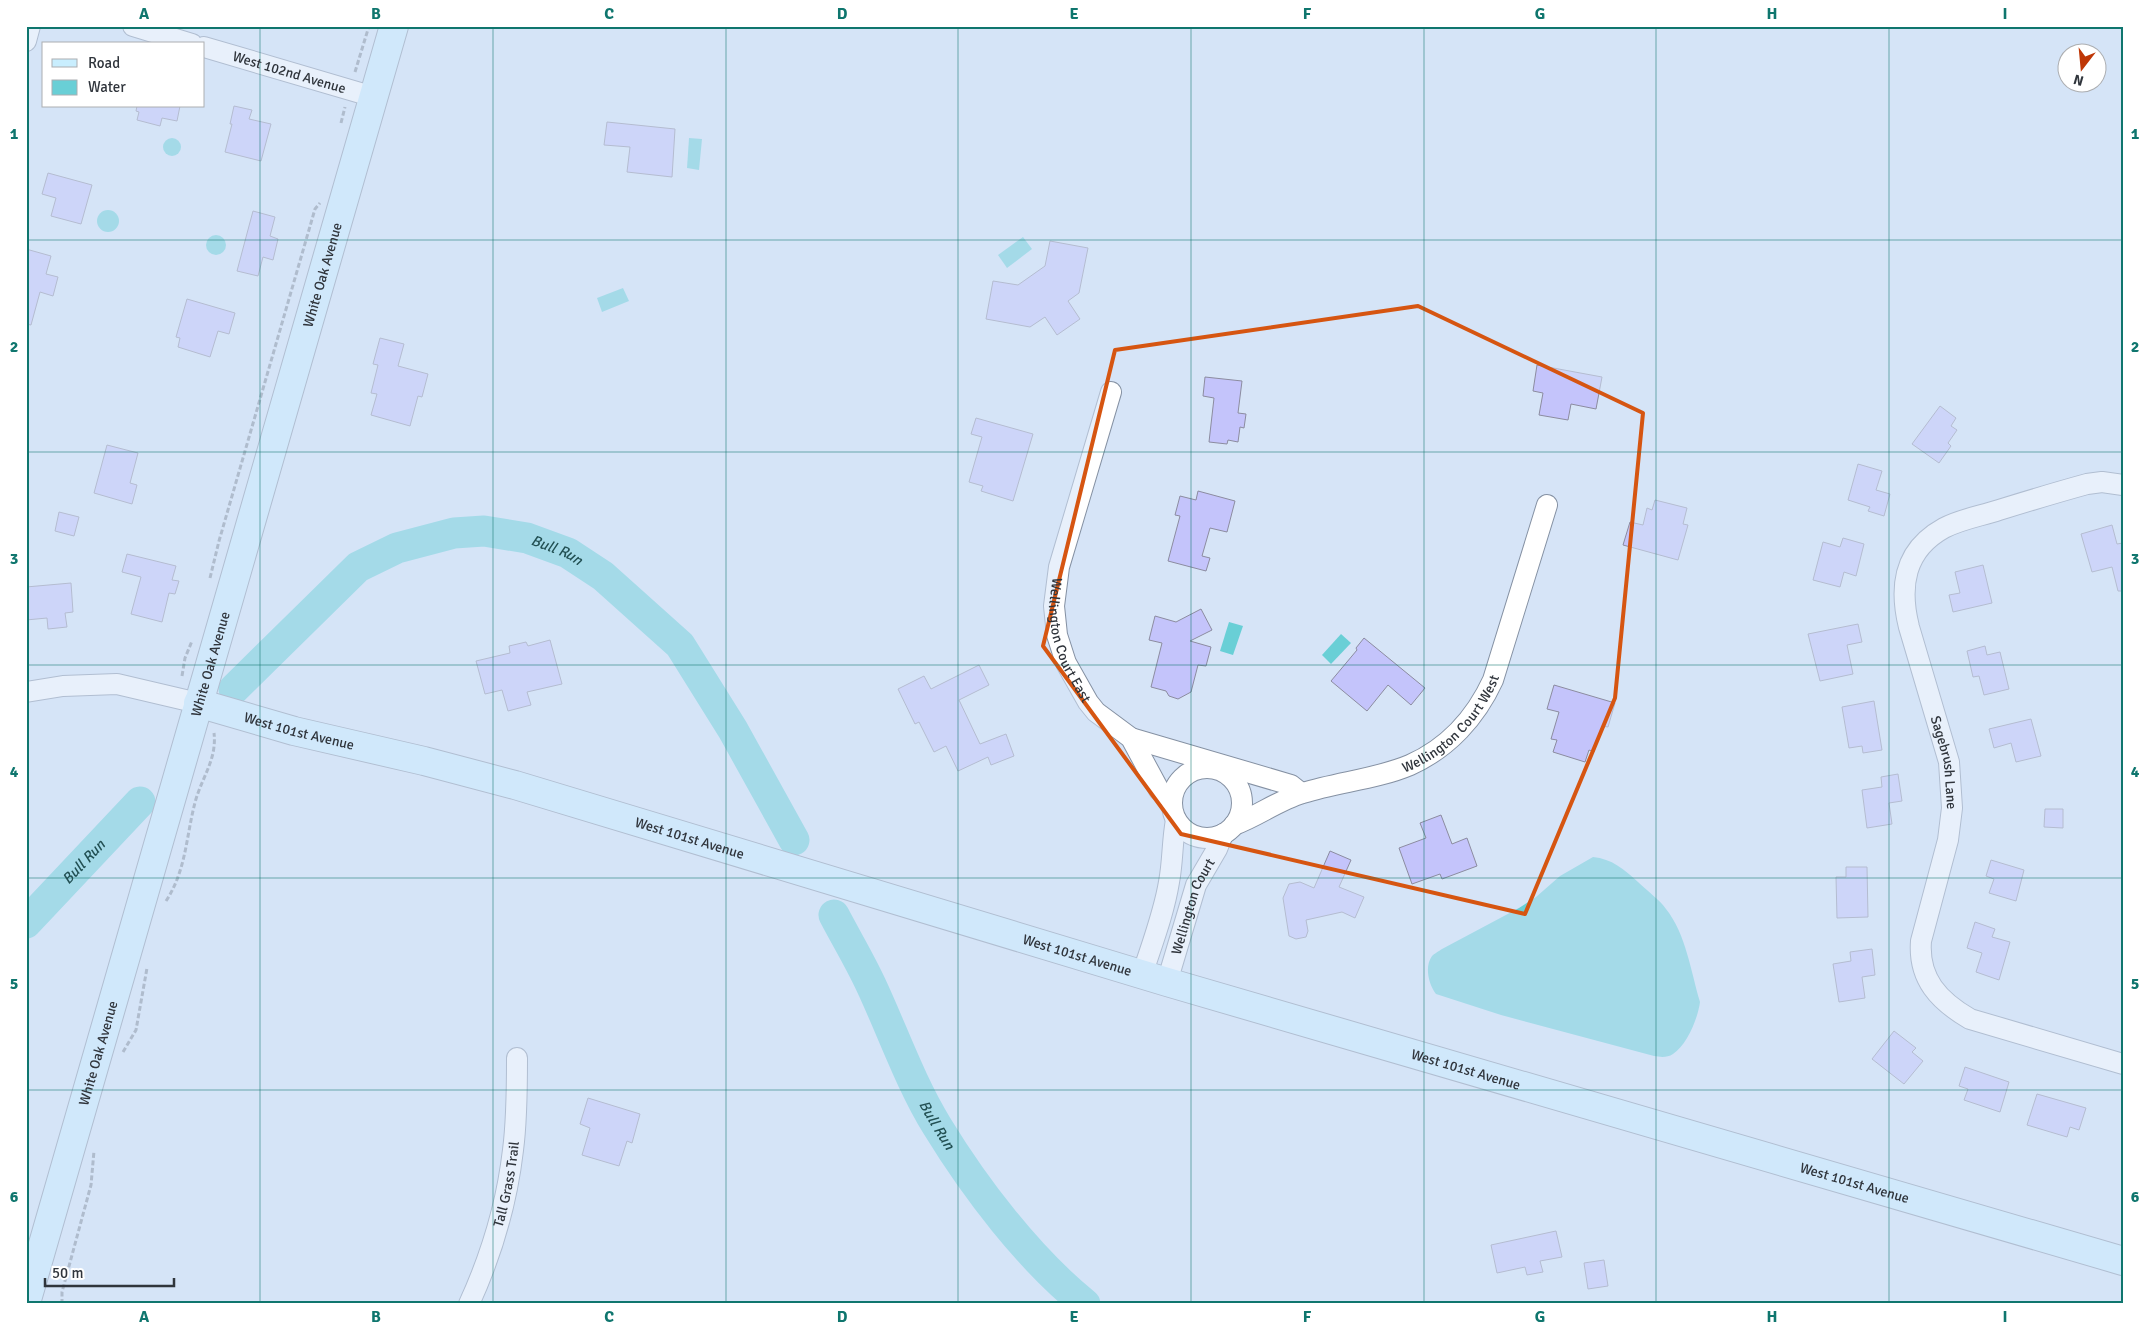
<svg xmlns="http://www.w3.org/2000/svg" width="2149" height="1330" font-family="Signika,sans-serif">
<rect width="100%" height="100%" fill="#d6e4f7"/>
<g fill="#69cfd6">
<circle cx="172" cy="147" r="9"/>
<path d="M689,138L702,139L699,170L687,168Z"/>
<circle cx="108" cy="221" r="11"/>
<circle cx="216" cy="245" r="10"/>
<path d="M1023,237L1032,249L1007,268L998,255Z"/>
<path d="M623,288L629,301L602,312L597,298Z"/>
<path d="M1229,622L1243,626L1233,655L1220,651Z"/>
<path d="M1341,634L1351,643L1331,664L1322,655Z"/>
<path d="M1593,857C1612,859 1624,869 1638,882C1647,891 1659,899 1666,909C1686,934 1691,972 1700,1002C1698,1018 1687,1045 1673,1054C1667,1058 1660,1057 1654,1056L1501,1015L1436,994C1429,985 1424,967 1432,956C1434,954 1439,951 1442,949L1519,908L1536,897L1560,876Z"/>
</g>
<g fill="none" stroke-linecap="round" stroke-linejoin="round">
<g stroke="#69cfd6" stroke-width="31">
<path id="s1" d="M234,689L358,567L397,548L454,533L484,531L527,538L568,553L603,576L680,645L733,730L794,840"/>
<path id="s2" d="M834,915C846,938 860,961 871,985C893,1032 910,1082 937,1126C975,1188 1028,1258 1085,1304"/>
<path id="s3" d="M26,923L140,802"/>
</g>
</g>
<g fill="#c4c4fb" stroke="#8c8ca0">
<path d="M137,106H180L177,121L162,118L160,126L137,120L139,112L136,111Z"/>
<path d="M234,106L252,110L249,119L271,124L261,161L225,152L232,124H230Z"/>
<path d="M607,122L675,129L672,177L627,172L630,147L604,145Z"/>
<path d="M48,173L92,185L81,224L51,216L56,198L42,194Z"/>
<path d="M253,211L275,217L270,236L278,239L273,260L263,257L258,276L237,271Z"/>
<path d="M1050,241L1088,248L1079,293L1068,301L1080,319L1057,335L1045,317L1030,327L986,319L993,281L1018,285L1045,266Z"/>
<path d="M26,249L51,256L46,274L58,277L53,296L40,292L31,325L26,324Z"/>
<path d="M187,299L235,313L229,334L218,331L210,357L178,347L180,338L176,337Z"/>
<path d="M380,338L404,344L398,366L428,374L422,397L418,396L410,426L371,415L377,394L371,393L378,365L373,364Z"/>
<path d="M1537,365L1602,377L1596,409L1571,404L1568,420L1539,415L1543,393L1533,391Z"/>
<path d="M1205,377L1242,381L1238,413L1246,414L1244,428L1240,427L1238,442L1228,440L1227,444L1209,442L1214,398L1203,396Z"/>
<path d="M1940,406L1956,418L1951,426L1957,430L1948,443L1951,446L1939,463L1912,444Z"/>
<path d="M976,418L1033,434L1013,501L981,491L983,486L969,482L982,437L971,434Z"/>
<path d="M107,445L138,453L130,483L137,485L132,504L94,493Z"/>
<path d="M1858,464L1882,471L1876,490L1890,494L1884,516L1868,511L1870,507L1848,500Z"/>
<path d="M1198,491L1235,501L1227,532L1210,528L1202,556L1210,558L1206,571L1168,561L1180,516L1175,515L1180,496L1196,500Z"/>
<path d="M1655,500L1687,508L1683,524L1688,525L1678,560L1623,545L1630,522L1643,525L1647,508L1652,510Z"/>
<path d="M59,512L79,517L74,536L55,531Z"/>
<path d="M2112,525L2117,544L2123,543V591H2118L2112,567L2092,572L2081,534Z"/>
<path d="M1843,538L1864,544L1856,576L1844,572L1840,587L1813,580L1823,542L1840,547Z"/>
<path d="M127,554L176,566L172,580L179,581L175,594L169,593L162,622L131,614L141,577L122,572Z"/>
<path d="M1983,565L1992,603L1953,612L1949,595L1960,593L1955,572Z"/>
<path d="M71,583L73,612L65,613L67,627L48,629L47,618L26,620V587Z"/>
<path d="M1201,609L1212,630L1190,641L1211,647L1206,666L1198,665L1191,692L1178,699L1169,696L1166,691L1151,687L1162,643L1149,640L1155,616L1176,622Z"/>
<path d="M1858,624L1862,642L1847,645L1853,674L1820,681L1808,634Z"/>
<path d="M1364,638L1425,688L1411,705L1388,685L1367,711L1331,681L1357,650L1356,648Z"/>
<path d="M550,640L562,684L527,692L531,705L508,711L502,690L485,694L476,661L510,653L509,646L526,642L528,646Z"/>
<path d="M1985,646L1987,655L2000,652L2009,689L1984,695L1979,676L1973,677L1967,651Z"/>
<path d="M979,665L989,685L959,700L980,744L1006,734L1014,756L991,765L988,757L958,771L946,746L934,752L919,722L915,724L898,689L924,676L931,689Z"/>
<path d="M1554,685L1615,703L1608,727L1602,726L1594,752L1589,750L1585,762L1553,752L1557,740L1551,739L1559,712L1547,709Z"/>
<path d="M1874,701L1882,750L1863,753L1862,746L1849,748L1842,707Z"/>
<path d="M2031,719L2041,756L2016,762L2011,743L1994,748L1989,729Z"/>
<path d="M1898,774L1902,801L1889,803L1892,824L1867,828L1862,790L1882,787L1881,777Z"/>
<path d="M2045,809H2063V828L2044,827Z"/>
<path d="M1441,815L1452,844L1467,838L1477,866L1442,879L1440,874L1412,884L1399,848L1426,838L1420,823Z"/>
<path d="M1330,851L1351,860L1339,887L1364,897L1355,918L1342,912L1306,920L1308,931L1306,937L1296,939L1289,936L1283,898L1289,884L1300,882L1314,888Z"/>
<path d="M1991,860L2024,870L2016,901L1989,893L1994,879L1986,876Z"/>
<path d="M1846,867H1867L1868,917L1837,918L1836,877H1846Z"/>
<path d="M1975,922L1995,929L1992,937L2010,942L1999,980L1976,972L1982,953L1967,948Z"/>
<path d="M1872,949L1875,975L1862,977L1865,998L1839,1002L1833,964L1851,961L1850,952Z"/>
<path d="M1894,1031L1916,1048L1912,1052L1923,1061L1904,1084L1872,1059Z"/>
<path d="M1965,1067L2009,1082L2000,1112L1964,1100L1968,1089L1959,1086Z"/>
<path d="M2037,1094L2086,1108L2079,1130L2070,1127L2067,1137L2027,1125Z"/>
<path d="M588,1098L640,1114L632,1143L627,1141L619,1166L582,1155L590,1128L580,1124Z"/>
<path d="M1556,1231L1562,1257L1540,1261L1543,1272L1527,1275L1525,1267L1497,1273L1491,1245Z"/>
<path d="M1604,1260L1608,1286L1588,1289L1584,1263Z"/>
</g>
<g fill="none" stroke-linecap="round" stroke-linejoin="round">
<g stroke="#8591a3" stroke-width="22">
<g id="street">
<path d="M133,26L192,44"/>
<path d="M26,41L30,26"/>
<path id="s4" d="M204,47L374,97"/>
<path id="s5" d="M1111,392L1059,567L1054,606L1057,635L1066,663L1088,702L1096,712L1131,738L1159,790L1172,800"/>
<path id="s6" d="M2123,485L2102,482L2087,484C2058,492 2028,501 1999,510C1981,516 1961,519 1944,528C1904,550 1899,587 1909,627L1949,762L1952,808L1948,840L1921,941C1918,979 1939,1001 1970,1019L2123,1064"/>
<path d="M26,692L63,686L117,684L198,703"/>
<path d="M1131,738L1291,785L1301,793"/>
<circle cx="1207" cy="803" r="35"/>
<path id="s7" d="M1234,825C1258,816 1279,800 1303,793C1338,782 1377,779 1410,765C1448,748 1476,717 1493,680L1547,505"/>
<path d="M1142,975C1152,944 1164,913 1169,882C1173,861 1172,841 1176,820"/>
<path id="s8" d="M1167,982L1196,885L1217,849L1223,834"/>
<path id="s9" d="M469,1304C491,1256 507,1202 513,1150C517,1120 517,1089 517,1058"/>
</g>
</g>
<g stroke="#8591a3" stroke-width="30">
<g id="secondary">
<path id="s10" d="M198,703L294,731L424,761L515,785L1167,982L2123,1261"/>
<path id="s11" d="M26,1303L394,26"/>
</g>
</g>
<g stroke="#828c99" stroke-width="3" stroke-dasharray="5 2.5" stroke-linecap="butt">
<path d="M355,72L369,26"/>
<path d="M341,123L345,107"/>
<path d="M210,578L219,541L315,209L320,203"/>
<path d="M182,676L185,658L192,641"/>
<path d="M166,901C187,869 186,834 196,799C203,776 217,758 214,733"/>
<path d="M123,1052L136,1030L147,968"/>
<path d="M62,1304V1292L91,1185L94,1151"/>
</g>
<use href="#street" stroke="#fff" stroke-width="20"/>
<use href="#secondary" stroke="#c9eefe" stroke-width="28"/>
</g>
<path d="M0 0H2149V1330H0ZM1418,306L1643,413L1615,698L1525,914L1181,834L1043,646L1115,350Z" fill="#d6e4f7" fill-opacity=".55" fill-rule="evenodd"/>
<path fill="none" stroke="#d65511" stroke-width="4" stroke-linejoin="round" d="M1418,306L1643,413L1615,698L1525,914L1181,834L1043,646L1115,350Z"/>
<path fill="none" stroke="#0f766e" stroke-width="1" stroke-opacity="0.55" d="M260,26V1304M493,26V1304M726,26V1304M958,26V1304M1191,26V1304M1424,26V1304M1656,26V1304M1889,26V1304M26,240H2123M26,452H2123M26,665H2123M26,878H2123M26,1090H2123"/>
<g text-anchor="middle" stroke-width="5" stroke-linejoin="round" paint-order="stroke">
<g font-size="14" fill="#30353c" stroke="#fff">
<text dy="5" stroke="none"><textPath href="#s4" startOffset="89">West 102nd Avenue</textPath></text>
<text dy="5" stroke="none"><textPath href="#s11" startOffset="1070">White Oak Avenue</textPath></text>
<text dy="5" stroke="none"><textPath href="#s5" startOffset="259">Wellington Court East</textPath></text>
<text dy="5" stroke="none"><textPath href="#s11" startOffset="665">White Oak Avenue</textPath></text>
<text dy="5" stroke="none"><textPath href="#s7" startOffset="246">Wellington Court West</textPath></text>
<text dy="5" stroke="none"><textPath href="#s10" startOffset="105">West 101st Avenue</textPath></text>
<text dy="5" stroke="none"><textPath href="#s6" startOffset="441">Sagebrush Lane</textPath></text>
<text dy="5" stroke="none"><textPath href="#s10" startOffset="510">West 101st Avenue</textPath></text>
<text dy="5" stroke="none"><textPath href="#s8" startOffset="80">Wellington Court</textPath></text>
<text dy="5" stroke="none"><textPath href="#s10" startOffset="915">West 101st Avenue</textPath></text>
<text dy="5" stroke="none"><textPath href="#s11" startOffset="260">White Oak Avenue</textPath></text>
<text dy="5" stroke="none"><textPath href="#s10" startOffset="1320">West 101st Avenue</textPath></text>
<text dy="5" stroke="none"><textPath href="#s9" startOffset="126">Tall Grass Trail</textPath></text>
<text dy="5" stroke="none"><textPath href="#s10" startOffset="1725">West 101st Avenue</textPath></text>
</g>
<g font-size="15" font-style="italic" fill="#225053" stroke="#fff">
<text dy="5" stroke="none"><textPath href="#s1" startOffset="382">Bull Run</textPath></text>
<text dy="5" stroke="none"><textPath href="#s3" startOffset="84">Bull Run</textPath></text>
<text dy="5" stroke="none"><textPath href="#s2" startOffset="234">Bull Run</textPath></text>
</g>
</g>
<rect width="2149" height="1330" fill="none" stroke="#ffffff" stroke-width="55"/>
<rect x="42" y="42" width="162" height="65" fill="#ffffff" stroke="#acaeb1"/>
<rect x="52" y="59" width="25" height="8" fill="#c9eefe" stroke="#acaeb1"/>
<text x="88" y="68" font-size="15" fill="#30353c">Road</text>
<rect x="52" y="80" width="25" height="15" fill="#69cfd6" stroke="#acaeb1"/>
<text x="88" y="92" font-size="15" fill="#30353c">Water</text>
<g transform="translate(2082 68) rotate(196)"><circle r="24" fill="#ffffff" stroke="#acaeb1"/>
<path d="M0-4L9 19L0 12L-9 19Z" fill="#bf3706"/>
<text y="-8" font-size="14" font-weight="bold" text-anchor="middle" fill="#30353c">N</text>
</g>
<path d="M45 1278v8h129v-8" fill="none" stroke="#30353c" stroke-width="2.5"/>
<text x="52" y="1278" font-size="15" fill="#30353c" stroke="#ffffff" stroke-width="4" paint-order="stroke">50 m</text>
<rect x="28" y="28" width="2094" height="1274" fill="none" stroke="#0f766e" stroke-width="2"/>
<g font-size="16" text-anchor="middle" font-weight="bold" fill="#0f766e">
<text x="144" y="19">A</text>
<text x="376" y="19">B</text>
<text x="609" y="19">C</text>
<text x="842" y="19">D</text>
<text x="1074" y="19">E</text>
<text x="1307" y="19">F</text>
<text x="1540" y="19">G</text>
<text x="1772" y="19">H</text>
<text x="2005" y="19">I</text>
<text x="14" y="139">1</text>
<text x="2135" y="139">1</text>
<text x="14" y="352">2</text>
<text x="2135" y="352">2</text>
<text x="14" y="564">3</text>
<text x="2135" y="564">3</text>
<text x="14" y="777">4</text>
<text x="2135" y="777">4</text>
<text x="14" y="989">5</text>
<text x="2135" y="989">5</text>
<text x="14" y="1202">6</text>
<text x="2135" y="1202">6</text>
<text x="144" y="1322">A</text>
<text x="376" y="1322">B</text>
<text x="609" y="1322">C</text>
<text x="842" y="1322">D</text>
<text x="1074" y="1322">E</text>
<text x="1307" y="1322">F</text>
<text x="1540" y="1322">G</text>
<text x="1772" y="1322">H</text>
<text x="2005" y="1322">I</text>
</g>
</svg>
